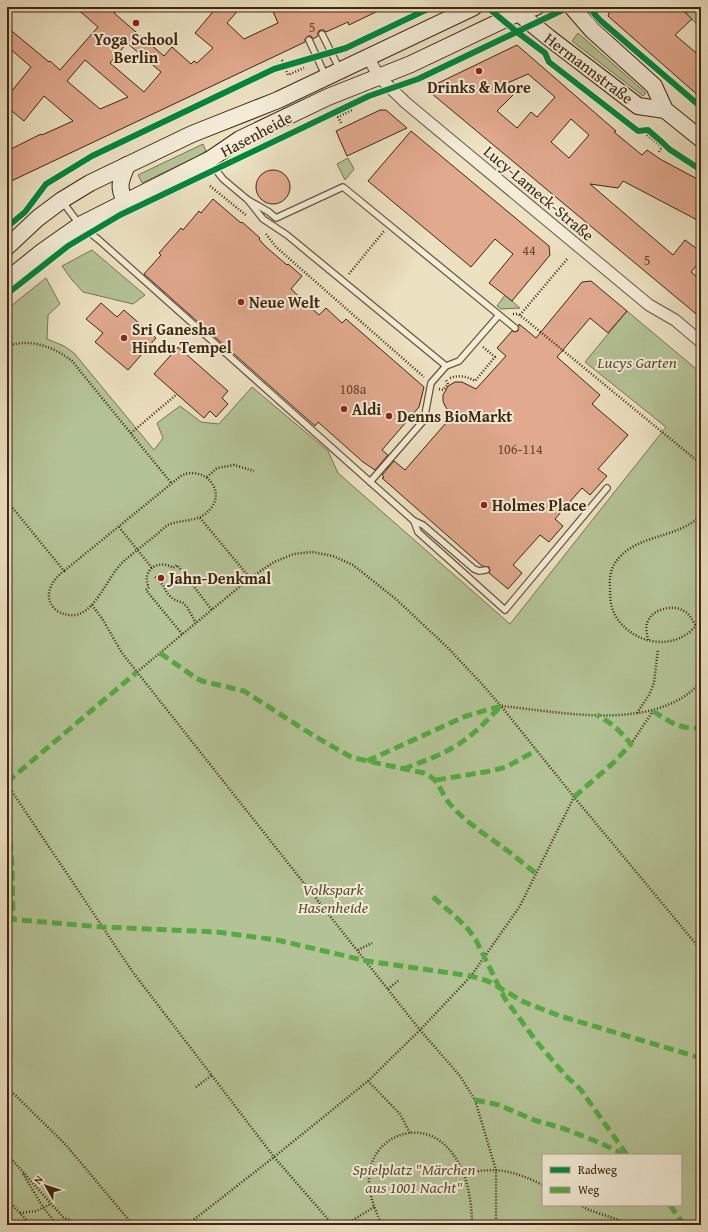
<svg xmlns="http://www.w3.org/2000/svg" width="708" height="1232" font-family="'Gentium Book Plus',serif">
<rect width="100%" height="100%" fill="#ece1c1"/>
<filter id="stains"><feTurbulence type="fractalNoise" baseFrequency=".005" numOctaves="4"/><feColorMatrix values="0 0 0 0 .2 0 0 0 0 .09 0 0 0 0 .02 0 0 0 .5 -.17"/></filter>
<radialGradient id="worn" r=".72"><stop offset=".6" stop-color="#630" stop-opacity="0"/><stop offset="1" stop-color="#630" stop-opacity=".3"/></radialGradient>
<g fill="#b4c396" stroke="#797554" fill-rule="evenodd">
<path d="M701,8V28L685,13Z"/>
<path d="M578,33L646,93L643,96L572,41Z"/>
<path d="M203,144L206,151L198,156L142,183L138,175Z"/>
<path d="M348,158L354,169L345,180L337,164Z"/>
<path d="M92,250L145,295L133,304L83,292L72,280L62,266Z"/>
<path d="M46,278L60,304L48,315L47,339L64,346L74,353L154,450L163,438L157,423L180,406L201,422L219,424L252,387L328,451L338,473L510,624L666,427L585,362L627,311L701,373V1225H7V309ZM543,1155H681V1205H543Z"/>
<path d="M505,295L520,308L501,309L497,306Z"/>
</g>
<g fill="#e1a98e" stroke="#3e2711" fill-rule="evenodd">
<path d="M75,7H120L114,13L164,56L172,47L191,64L194,61L197,63L213,48L195,33L217,7H241L227,23L244,39L278,23L271,7H386L349,25L348,22L326,32L324,30H320L318,32V36L313,39L311,36H308L305,39V42L7,183V151L41,134L42,135L73,121L44,96L24,121L7,107V97L31,67L7,46V27L49,62L50,61L60,70L98,27ZM127,43L161,72L144,92L110,63ZM85,60L128,97L100,109L67,81Z"/>
<path d="M611,7H679L692,19L675,35L701,57V98L608,16Z"/>
<path d="M517,45L616,131L614,132L642,155L647,150L660,159L701,181V222L623,181L618,188L590,184L673,255L685,240L701,252V260L691,272L701,280V318L431,93L432,86ZM528,74L555,97L537,117L531,112L517,128L497,111L513,95L503,85ZM571,119L589,135L569,158L551,142Z"/>
<path d="M380,110H386L407,128L347,156L336,131Z"/>
<path d="M411,131L549,246L550,255L512,301L489,283L513,254L495,239L471,267L368,181Z"/>
<circle cx="273" cy="187" r="17"/>
<path d="M213,199L241,223L242,222L260,238L259,239L265,246L287,265L288,264L302,276L291,289L319,315L326,308L342,323L346,319L424,387L419,407L382,450L388,455L375,470L363,462L318,422L315,426L144,274L161,255L159,253L181,228L183,230L199,211L201,213Z"/>
<path d="M591,281L627,311L608,333L590,318L557,357L600,395L592,404L628,435L598,469L607,476L590,495L582,488L555,519L563,526L549,542L540,535L513,565L522,573L508,589L489,573L490,570L489,567L482,566L382,478L384,477L382,475L394,461L405,470L452,416L445,406L443,401V395L448,386L455,382H462L476,389L506,356L497,348L512,331L515,332L518,331L519,324L536,338L582,282Z"/>
<path d="M101,303L117,317L124,310L156,338L128,370L95,342L103,333L86,319Z"/>
<path d="M178,347L228,391L222,398L228,404L216,417L210,411L204,418L154,374Z"/>
</g>
<g fill="none" stroke-linecap="round" stroke-linejoin="round">
<g stroke="#6a563d" stroke-width="8">
<g id="service">
<path d="M322,34L340,70"/>
<path d="M309,40L326,77"/>
<path d="M209,161L223,179L248,200L263,219L287,235L446,366"/>
<path d="M248,200L269,212L276,218L343,187L515,328"/>
<path d="M62,201L80,225L99,240L414,521L418,532L505,610L607,488"/>
<path d="M370,482L424,420L431,383L446,366L459,361L499,315"/>
<path d="M414,521L423,525L474,569L479,571L486,570"/>
</g>
</g>
<g stroke="#6a563d" stroke-width="13">
<path id="minor" d="M368,57L379,77L406,103L649,305L675,320L701,342"/>
</g>
<g stroke="#3e2711" stroke-width="18">
<g id="secondary">
<path d="M511,7L548,37L638,106L665,110"/>
<path d="M572,7L592,30L654,86L665,110L701,139"/>
<path d="M125,201C117,186 121,180 127,165"/>
<path d="M7,247L38,218L62,200L90,183L192,134L278,100L474,7"/>
<path d="M7,280L43,251L80,225L209,160L240,139L328,97L411,64L518,13L536,7"/>
</g>
</g>
<g stroke="#3e2711" stroke-width="2.5" stroke-dasharray="1 2" stroke-linecap="butt">
<path d="M388,7L390,11"/>
<path d="M282,60L288,75L304,68"/>
<path d="M341,123L338,117L352,110"/>
<path d="M647,135L662,147L659,152"/>
<path d="M210,186L247,216"/>
<path d="M266,234L276,247L424,377"/>
<path d="M349,274L384,231"/>
<path d="M513,314H518L526,320L701,464"/>
<path d="M520,315L568,258"/>
<path d="M7,346C31,338 54,347 72,361L172,484"/>
<path d="M450,378C458,375 467,376 475,381L495,357L483,347"/>
<path d="M439,389L443,390L448,384L446,380"/>
<path d="M131,433L177,394"/>
<path d="M207,477L217,468L234,465L254,471"/>
<path d="M7,501L64,571C52,580 42,596 55,609C59,613 64,614 69,615C94,619 107,576 123,562C133,553 145,544 156,535C160,532 165,526 170,524C185,519 201,522 211,508C225,491 206,466 182,475L64,571"/>
<path d="M701,515C677,540 635,533 615,563C611,569 609,579 610,586C610,595 610,605 614,613C627,639 662,651 687,634C693,630 697,624 701,619"/>
<path d="M200,518L250,578"/>
<path d="M119,527L152,568"/>
<path d="M155,577L163,585L167,593L173,599L183,603L187,607L196,623"/>
<path d="M92,605L103,620L122,653L420,1030L460,1076L475,1100L496,1170V1225"/>
<path d="M182,634L146,590L149,587C140,571 159,558 173,568L177,565L212,610"/>
<path d="M648,640C647,634 645,627 648,621C653,609 673,604 684,611C690,614 692,620 696,626"/>
<path d="M137,672L250,578L274,562L294,554L312,552L333,556L353,565L397,600L447,647L481,683L501,706L574,797L701,950"/>
<path d="M502,706C562,712 655,733 701,682"/>
<path d="M637,713L649,695L654,683L658,649"/>
<path d="M631,744L653,711"/>
<path d="M7,784L132,971L274,1157L333,1225"/>
<path d="M358,950L372,943"/>
<path d="M388,989L399,980"/>
<path d="M368,1081L400,1114L410,1133"/>
<path d="M7,1087L66,1145L133,1225"/>
<path d="M196,1087L212,1075"/>
<path d="M7,1154L63,1217L80,1225"/>
<path d="M23,1174L43,1207L57,1225"/>
<path d="M463,1174C496,1166 514,1171 543,1185"/>
<path d="M7,1199L31,1225"/>
<path d="M580,1205L589,1210L634,1225"/>
<path d="M20,1213L36,1211L51,1204"/>
<path d="M123,1225L131,1222"/>
<path d="M187,1225L274,1157L368,1081L420,1030L471,976L520,906L574,797"/>
<path d="M345,1225L374,1207"/>
<path d="M382,1225C375,1210 368,1193 369,1176C372,1137 418,1118 446,1146C466,1166 472,1198 472,1225"/>
</g>
<use href="#service" stroke="#f3ecd7" stroke-width="5.5"/>
<use href="#minor" stroke="#f3ecd7" stroke-width="11"/>
<use href="#secondary" stroke="#f3ecd7" stroke-width="16"/>
<g stroke="#55aa42" stroke-width="5" stroke-dasharray="10 5" stroke-linecap="butt">
<path d="M160,653L193,676L202,681L244,691L311,734L351,757L367,761L424,773C440,780 439,790 449,803C464,821 486,835 505,849C516,857 526,866 537,874"/>
<path d="M653,711C669,721 678,729 697,728"/>
<path d="M367,761L466,716L501,706"/>
<path d="M403,769C421,762 440,756 457,745C474,735 487,720 501,706"/>
<path d="M436,780L491,771L506,767L537,750"/>
<path d="M7,782L137,672"/>
<path d="M7,796L12,865L13,919"/>
<path d="M574,797L612,764L631,744C621,732 612,723 597,715"/>
<path d="M433,897L455,916L468,929L476,940L505,999L537,1042L565,1075L581,1090L627,1155"/>
<path d="M7,919L102,927L217,932L277,940L367,961L471,976L488,981L524,1002L560,1016L701,1058"/>
<path d="M475,1100L499,1105L534,1120L565,1129L598,1142L625,1155"/>
<path d="M670,1205L684,1225"/>
</g>
<g stroke="#f3ecd7" stroke-width="8">
<g id="cycleway">
<path d="M487,7L517,32L545,53L549,62L638,131L648,130L663,143L669,149L701,170"/>
<path d="M590,7L596,16L601,21L701,107"/>
<path d="M7,227L25,212L46,184L92,156L274,69L346,48L432,7"/>
<path d="M7,294L68,246L120,215L369,96L418,79L569,7"/>
</g>
</g>
<use href="#cycleway" stroke="#00873e" stroke-width="6"/>
</g>
<g fill="#8f2418" stroke="#f3ecd7" stroke-width="1.5">
<circle cx="136" cy="23" r="4"/>
<circle cx="479" cy="71" r="4"/>
<circle cx="241" cy="302" r="4"/>
<circle cx="124" cy="338" r="4"/>
<circle cx="344" cy="409" r="4"/>
<circle cx="389" cy="416" r="4"/>
<circle cx="484" cy="505" r="4"/>
<circle cx="161" cy="578" r="4"/>
</g>
<g text-anchor="middle" stroke-width="4" stroke-linejoin="round" paint-order="stroke">
<g font-size="14" fill="#674830">
<text x="312" y="32">5</text>
<text x="529" y="255">44</text>
<text x="647" y="265">5</text>
<text x="353" y="394">108a</text>
<text x="520" y="454">106-114</text>
</g>
<g font-size="16" font-weight="bold" fill="#3e2711" stroke="#f3ecd7" text-anchor="start">
<text x="136" y="45" text-anchor="middle">Yoga School<tspan x="136" dy="18">Berlin</tspan></text>
<text x="479" y="93" text-anchor="middle">Drinks &amp; More</text>
<text x="249" y="308">Neue Welt</text>
<text x="132" y="335">Sri Ganesha<tspan x="132" dy="18">Hindu Tempel</tspan></text>
<text x="352" y="415">Aldi</text>
<text x="397" y="422">Denns BioMarkt</text>
<text x="492" y="511">Holmes Place</text>
<text x="169" y="584">Jahn-Denkmal</text>
</g>
<g font-size="16" fill="#3e2711" stroke="#f3ecd7">
<text transform="translate(589 68) rotate(37)" y="6">Hermannstraße</text>
<text transform="translate(256 134) rotate(-28)" y="6">Hasenheide</text>
<text transform="translate(539 193) rotate(40)" y="6">Lucy-Lameck-Straße</text>
</g>
<g font-size="16" font-style="italic" fill="#5c4e32" stroke="#f3ecd7">
<text x="637" y="368">Lucys Garten</text>
<text x="333" y="895">Volkspark<tspan x="333" dy="18">Hasenheide</tspan></text>
<text x="414" y="1175">Spielplatz "Märchen<tspan x="414" dy="18">aus 1001 Nacht"</tspan></text>
</g>
</g>
<rect width="708" height="1232" fill="none" stroke="#ece1c1" stroke-width="24"/>
<rect x="8" y="8" width="692" height="1216" fill="none" stroke="#3e2711" stroke-width="2"/>
<rect x="12" y="12" width="684" height="1208" fill="none" stroke="#3e2711"/>
<rect x="542" y="1154" width="140" height="52" fill="#f3ecd7" stroke="#ab9d88"/>
<rect x="550" y="1167" width="20" height="6" fill="#00873e" stroke="#ab9d88"/>
<text x="578" y="1174" font-size="12" fill="#3e2711">Radweg</text>
<rect x="550" y="1187" width="20" height="6" fill="#55aa42" stroke="#ab9d88"/>
<text x="578" y="1194" font-size="12" fill="#3e2711">Weg</text>
<g transform="translate(46 1186) rotate(309)" stroke="#f3ecd7" stroke-width="3" paint-order="stroke">
<path d="M0-3L7 15L0 10L-7 15Z" fill="#3e2711"/>
<text y="-6" font-size="11" font-weight="bold" text-anchor="middle" fill="#3e2711">N</text>
</g>
<rect width="100%" height="100%" filter="url(#stains)"/>
<rect width="100%" height="100%" fill="url(#worn)"/>
</svg>
